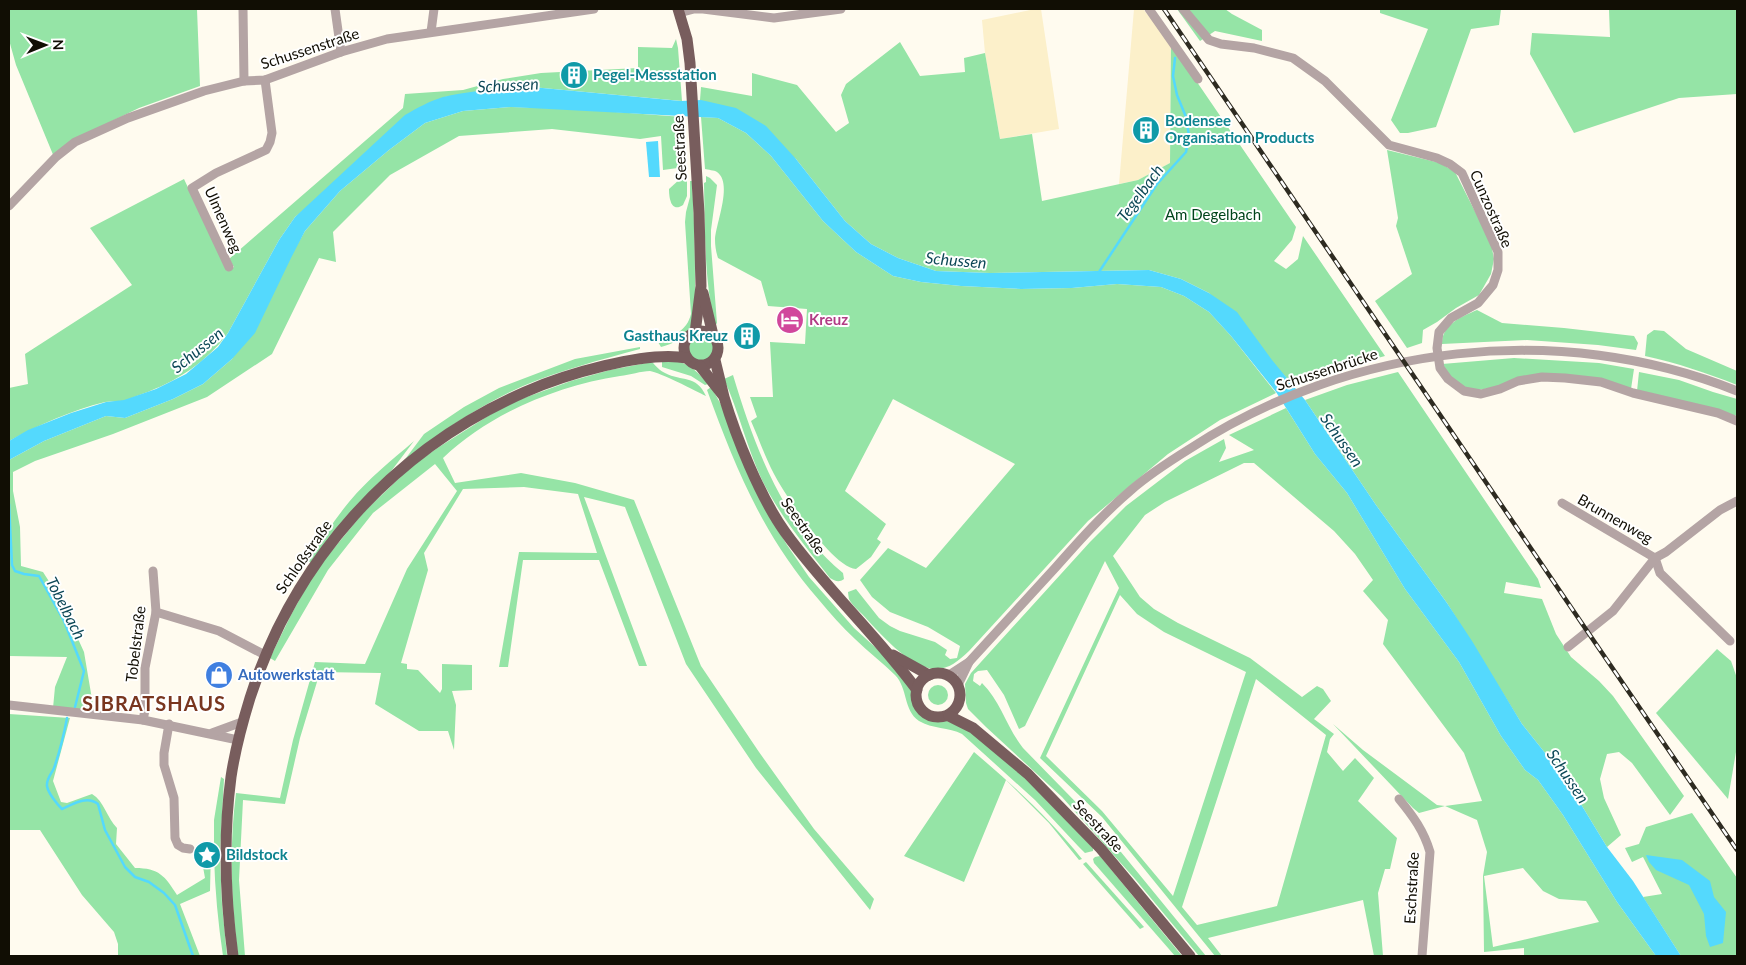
<svg xmlns="http://www.w3.org/2000/svg" width="1746" height="965" font-family="Lato,sans-serif">
<rect width="100%" height="100%" fill="#fffbef"/>
<g fill="#fcf0ca">
<path d="M1035,9H1041L1059,129L1000,139L985,53L982,20Z"/>
<path d="M1134,9H1143L1171,44L1170,163L1138,180L1119,184Z"/>
</g>
<g fill="#95e4a6" fill-rule="evenodd">
<path d="M9,9H197L200,86L139,108L73,140L54,157L16,65L9,40Z"/>
<path d="M1177,9H1225L1232,14L1262,30V41L1215,31L1200,41Z"/>
<path d="M1380,9H1501L1499,25L1471,29L1436,127L1408,133H1400L1391,120L1428,29L1380,13Z"/>
<path d="M1609,9H1737V94L1679,98L1574,133L1530,54L1532,33L1610,37Z"/>
<path d="M676,39L678,48L682,101L532,87L507,88L445,97L295,217L279,240L228,333C207,362 176,382 142,394C136,396 130,399 124,401C118,402 111,401 105,402C72,410 39,425 9,441V388L28,384L25,354L132,285L90,228L184,179L227,271L234,267L229,259L403,108L405,94L463,90L503,79L541,73L638,68V47L672,48Z"/>
<path d="M900,42L920,76L965,72L964,58L985,53L1000,139L1032,134L1042,201L1138,180L1170,163L1171,44L1296,227L1292,240L1274,261L1286,269L1298,259L1303,236L1385,356L1338,369L1293,385L1209,293L1181,279L1149,270L990,273L936,271L898,258L871,244L845,221L796,159L700,100L701,87L752,96V73L797,85L836,132L849,123L841,95L846,84Z"/>
<path d="M511,107L575,109L683,117L685,167L663,170L661,136L640,139L552,129L459,136L390,175L333,232L336,262L319,258L272,354L207,397L113,434L35,461L13,472V491L20,527L21,566L43,572L59,597L84,652L94,711L53,708L55,687L67,657L9,656V460L44,441L106,416L125,418L173,399L203,384L232,359L305,231L340,191L389,150L425,123L463,111Z"/>
<path d="M701,117L718,118L746,133L771,156L823,221L856,252L893,276L921,282L961,286L1021,289L1072,288L1117,284L1161,287L1184,296L1209,312L1231,336L1276,393L1220,420L1168,454L1088,521L969,651C958,661 950,669 935,669C909,668 879,632 862,614C858,610 852,605 849,599C849,599 848,593 848,592L856,589L879,618L890,626L900,631L935,642L947,650L945,655L950,659L957,658L960,646L928,627L890,612L872,597L860,580L888,548L926,568L1015,464L893,399L845,491L886,524L877,539L881,542L871,557L856,569C833,568 785,495 774,474C765,457 759,439 751,421L757,417L750,397H773L770,342L805,344L807,309L768,306L761,281L718,258C716,252 715,246 715,239C716,223 733,183 717,172C714,170 708,170 705,169Z"/>
<path d="M1387,150L1440,163L1455,172L1491,243L1494,259L1491,274L1479,295L1456,308L1437,322L1423,330L1422,343L1407,348L1375,301L1412,274L1396,226L1398,218Z"/>
<path d="M706,176L710,178L717,185L711,230V246L717,323L715,326C704,278 705,231 704,183L706,182Z"/>
<path d="M687,177V196L683,205C671,213 669,198 669,189L680,179Z"/>
<path d="M690,181H692C694,214 695,247 695,280C695,295 696,312 691,326C686,338 672,344 661,347L658,342C673,336 687,331 691,314L685,222L686,212L690,197Z"/>
<path d="M1477,310L1502,323L1564,328L1634,336L1638,343L1636,350L1598,345L1527,340L1442,344C1442,324 1461,317 1477,310Z"/>
<path d="M1654,330L1664,331L1686,349L1737,371V385C1707,373 1677,363 1645,356L1647,335Z"/>
<circle cx="702" cy="349" r="13"/>
<path d="M640,347V349C600,360 561,370 523,386C480,405 440,432 403,462L424,434L464,407L499,388L575,359Z"/>
<path d="M1514,358L1599,363L1634,369L1631,389L1566,376L1478,390L1463,387L1450,377L1442,364Z"/>
<path d="M676,361C690,364 699,373 708,384L705,385L691,376L662,367V362Z"/>
<path d="M652,362C656,366 660,371 665,373C682,382 696,374 706,396C696,391 659,372 650,371C641,371 630,375 620,376C556,386 491,413 443,458L455,483L521,473L575,483L634,500L701,666L759,752L814,829L874,899L870,910L756,768L686,664L625,507L584,497L647,666H639L599,560H523L508,667H499L519,552L597,553L578,494L524,487L463,489L424,553L428,570L401,663L407,664V669L418,670L440,693L442,689V664L472,665V690L452,691L456,705L454,750L448,731H419L375,704L381,673L320,672L300,738L285,804L243,800L239,880L245,956H238C231,901 229,848 236,793L280,798L293,740L315,662L365,664L407,569L457,491L435,464L373,513L328,570L275,661L270,658L291,615L309,582L326,558L363,513L413,465L439,447L507,404L571,381L610,370Z"/>
<path d="M1398,372L1538,579L1541,588L1506,582L1504,593L1542,599L1556,634L1571,657L1599,681L1613,696L1684,796L1670,815L1632,763L1619,752L1607,754L1600,779L1604,798L1621,835L1607,847L1565,778L1522,724L1447,603L1376,505L1305,400L1347,385Z"/>
<path d="M1639,372L1679,380L1713,392L1737,399V416L1637,391Z"/>
<path d="M733,375C755,448 783,524 843,573L844,579C839,583 835,581 830,578C806,547 780,516 762,480C747,448 739,412 724,379Z"/>
<path d="M711,387L723,408L768,513L787,545L809,577L832,603L854,628L897,667L912,690L913,702L920,714L934,721H947L968,730L1023,776L1093,848V851L1085,853L1078,846L1035,800L962,734C949,727 932,729 919,721C903,710 908,688 895,675C882,662 868,652 855,639C842,627 830,613 819,600C763,536 736,469 707,390Z"/>
<path d="M1286,408L1315,454L1347,493L1405,589L1459,662L1501,736L1525,770L1538,780L1563,815L1617,902L1656,956H1524V948L1484,952L1483,876L1487,852L1477,820L1445,806L1419,813L1413,808L1333,724L1363,750L1437,805L1445,806L1482,801L1464,753L1383,644L1388,620L1363,591L1373,580L1355,554L1334,531L1254,463H1244L1165,502L1145,515L1113,556L1140,597L1154,609L1178,623L1250,658L1302,697L1317,686L1323,689L1331,701L1314,719L1334,734L1330,739L1327,752L1343,771L1355,758L1374,778L1358,801L1397,838L1390,869H1385L1378,893L1383,956H1374L1363,900L1208,938L1222,956H1215L1102,817L1040,758L1119,588L1105,561L1025,726L1019,729L1004,695L987,670L978,671L974,674L973,681L980,686L982,683C1001,702 1007,728 1023,748L1103,830L1206,956H1199L1135,879L1062,797L986,727L968,709L966,703L965,684L971,673L1090,542L1126,506L1185,461L1224,439L1226,448L1219,462L1254,450L1229,435ZM1120,595L1137,614L1164,632L1246,672L1173,896L1102,811L1046,756ZM1256,679L1326,735L1277,906L1197,925L1182,907ZM1523,868L1543,891L1559,899L1586,901L1599,922L1493,947L1484,876Z"/>
<path d="M414,441L392,470L340,525L311,562H307C321,541 334,520 349,502C368,479 392,460 414,441Z"/>
<path d="M1717,649L1731,661L1737,678V746L1728,799L1656,713Z"/>
<circle cx="938" cy="695" r="10"/>
<path d="M9,714L70,718L53,781L61,802L67,803L92,794C104,801 107,818 117,828L116,844L135,868C159,868 165,876 177,895L205,878L200,850L211,849L210,891L180,904L200,956H118V944L114,932L82,895L40,830H9Z"/>
<path d="M974,752C1013,785 1050,819 1082,859L1079,860L1049,823L1006,780L964,882L904,856Z"/>
<path d="M221,777L224,779L220,854L214,853V820Z"/>
<path d="M1692,813L1737,878V956H1681L1643,897L1662,894L1643,857L1632,862L1625,848L1639,844L1646,827Z"/>
<path d="M1100,856L1182,956H1175L1094,863L1093,859L1095,857Z"/>
<path d="M214,857H220L222,904L227,956H223C218,923 215,890 214,857Z"/>
<path d="M1086,862L1144,927L1140,929L1083,864Z"/>
</g>
<g fill="#54d9fd">
<path d="M532,87L681,101L701,100L736,108L766,126L796,159L845,221L871,244L898,258L936,271L990,273L1149,270L1181,279L1209,293L1237,312L1272,360L1305,400L1376,505L1447,603L1472,641L1522,724L1565,778L1607,847L1633,881L1681,956H1656L1617,902L1563,815L1538,780L1525,770L1501,736L1459,662L1405,589L1347,493L1315,454L1276,392L1231,336L1209,312L1184,296L1161,287L1117,284L1072,288L1021,289L961,286L921,282L893,276L856,252L823,221L771,156L746,133L718,118L511,107L463,111L425,123L389,150L340,191L305,231L291,258L255,333L232,359L203,384L173,399L125,418L106,416L44,441L9,460V441L28,430L71,413L106,402L124,400L156,389L186,374L218,347L228,333L279,240L295,217L405,115C417,108 430,101 443,97C471,90 504,89 532,87Z"/>
<path d="M658,141L660,177H649L646,142Z"/>
<path d="M1646,855L1682,860L1710,881L1714,897L1726,912L1723,943L1710,947L1706,936L1704,914L1689,885L1656,870L1649,862Z"/>
</g>
<g fill="none" stroke-linecap="round" stroke-linejoin="round">
<g stroke="#54d9fd" stroke-width="2.5">
<path d="M1099,272L1157,184L1186,152L1189,136L1186,117L1177,95L1173,76L1175,58"/>
<path d="M9,504L12,565L15,571L24,574L39,576L64,621L84,671L75,707"/>
<path d="M67,718C64,734 60,751 54,768C52,773 46,779 47,786C48,793 57,804 62,809C73,804 87,795 98,804L105,830L125,867L135,877L149,882L164,893L175,905L193,956"/>
</g>
<g stroke="#b4a4a4" stroke-width="9">
<path d="M243,9L244,81"/>
<path d="M335,9L341,52"/>
<path d="M1149,9L1198,79"/>
<path d="M1183,9L1209,40L1221,44L1254,48L1293,58L1325,81L1389,145L1437,158L1450,164L1462,173L1498,252V270L1493,285L1478,303L1451,318L1439,332L1437,348L1440,368L1448,379L1464,391L1481,394L1500,389L1518,381L1542,377L1565,378L1601,382L1633,393L1718,413L1737,421"/>
<path d="M679,13L694,9H703L774,18L841,9"/>
<path d="M431,32L434,9"/>
<path d="M9,206L56,157L75,142L128,118L204,91L244,81L265,80L341,52L387,39L594,9"/>
<path d="M229,267L192,188L216,173L266,150L270,142L272,133L265,80"/>
<path d="M1562,503L1655,558"/>
<path d="M1655,558L1660,573L1730,641"/>
<path d="M156,612L219,631L265,655"/>
<path d="M1568,647L1613,611L1655,558L1666,552L1720,510L1737,501"/>
<path d="M949,675L969,662C998,630 1027,599 1056,567C1079,541 1103,514 1130,491C1148,475 1170,461 1191,448C1351,344 1559,320 1737,391"/>
<path d="M958,685L969,662"/>
<path d="M9,705L143,720L238,740"/>
<path d="M143,720L145,710V668L156,612L153,571"/>
<path d="M169,724L164,753V765L174,798L175,838L178,845L183,848L190,849"/>
<path d="M212,733L242,722"/>
<path d="M1399,799C1413,816 1424,831 1430,852L1422,956"/>
</g>
<g stroke="#785d5d" stroke-width="11">
<path d="M678,9L687,39L690,63L699,213L701,286L695,333"/>
<path d="M703,293L713,335"/>
<circle cx="701" cy="348" r="17"/>
<path d="M715,360C718,372 721,385 724,397C736,437 760,497 785,532C825,588 876,634 917,690"/>
<path d="M700,366L722,394"/>
<path d="M893,655L929,675"/>
<circle cx="938" cy="695" r="22"/>
<path d="M949,716L973,728L1028,774L1101,849L1190,956"/>
<path d="M233,956C225,896 223,837 231,777C235,750 242,724 250,698C294,560 393,450 525,392C563,375 646,350 687,358"/>
</g>
<g stroke="#2e2b21" stroke-width="4.5">
<path id="rail" d="M1164,9L1598,647L1737,850"/>
</g>
<use href="#rail" stroke="#fff" stroke-width="2.5" stroke-dasharray="8" stroke-linecap="butt"/>
</g>
<defs>
<g id="building-disc" transform="scale(1.4375)"><circle r="9.5" fill="#0f9aa8" stroke="#fff"/><path d="M-4-6H4V6H1V3H-1V6H-4ZM-2.5-4.3h1.7v1.8h-1.7ZM.8-4.3h1.7v1.8H.8ZM-2.5-1h1.7V.8h-1.7ZM.8-1h1.7V.8H.8Z" fill="#fff"/></g>
<g id="hotel-disc" transform="scale(1.4375)"><circle r="9.5" fill="#d1479c" stroke="#fff"/><path d="M-6-4.5h1.5V1H6V5H4.5V3h-9V5H-6ZM-4 0a1.8 1.8 0 1 1 3.6 0ZM.5 0V-2.5h3Q6-2.5 6 0Z" fill="#fff"/></g>
<g id="shop-disc" transform="scale(1.4375)"><circle r="9.5" fill="#3f7fe0" stroke="#fff"/><path d="M-5-2.5h2.3a2.7 3.5 0 0 1 5.4 0H5L5.5 6h-11ZM-1.5-2.5h3a1.5 2.3 0 0 0-3 0Z" fill="#fff"/></g>
<g id="sight-disc" transform="scale(1.4375)"><circle r="9.5" fill="#0f9aa8" stroke="#fff"/><path d="M0-6L1.8-2.2L6-1.7L2.9 1.2L3.7 5.4L0 3.3L-3.7 5.4L-2.9 1.2L-6-1.7L-1.8-2.2Z" fill="#fff"/></g>
</defs>
<g fill-rule="evenodd">
<use href="#building-disc" x="574" y="75"/>
<use href="#building-disc" x="1146" y="130"/>
<use href="#hotel-disc" x="790" y="320"/>
<use href="#building-disc" x="747" y="336"/>
<use href="#shop-disc" x="219" y="675"/>
<use href="#sight-disc" x="207" y="855"/>
</g>
<g text-anchor="middle" stroke-width="4" stroke-linejoin="round" paint-order="stroke">
<g font-size="15" fill="#110e04" stroke="#fff">
<text transform="translate(310 49) rotate(-18)" y="5">Schussenstraße</text>
<text transform="translate(680 148) rotate(-93)" y="5">Seestraße</text>
<text transform="translate(1491 209) rotate(66)" y="5">Cunzostraße</text>
<text transform="translate(223 220) rotate(66)" y="5">Ulmenweg</text>
<text transform="translate(1327 370) rotate(-18)" y="5">Schussenbrücke</text>
<text transform="translate(1615 519) rotate(30)" y="5">Brunnenweg</text>
<text transform="translate(803 526) rotate(55)" y="5">Seestraße</text>
<text transform="translate(304 557) rotate(-55)" y="5">Schloßstraße</text>
<text transform="translate(136 644) rotate(-83)" y="5">Tobelstraße</text>
<text transform="translate(1098 826) rotate(47)" y="5">Seestraße</text>
<text transform="translate(1412 888) rotate(-87)" y="5">Eschstraße</text>
</g>
<g font-size="15" font-weight="bold" fill="#0d838f" stroke="#fff" text-anchor="start">
<text x="593" y="80">Pegel-Messstation</text>
<text x="1165" y="126">Bodensee<tspan x="1165" dy="17">Organisation Products</tspan></text>
<text x="728" y="341" text-anchor="end">Gasthaus Kreuz</text>
<text x="226" y="860">Bildstock</text>
</g>
<g font-size="15" fill="#00441b" stroke="#fff">
<text x="1213" y="220">Am Degelbach</text>
</g>
<g font-size="15" font-weight="bold" fill="#b23c85" stroke="#fff" text-anchor="start">
<text x="809" y="325">Kreuz</text>
</g>
<g font-size="15" font-weight="bold" fill="#366cbe" stroke="#fff" text-anchor="start">
<text x="238" y="680">Autowerkstatt</text>
</g>
<g font-size="16" font-style="italic" fill="#0d4857" stroke="#fff">
<text transform="translate(508 85) rotate(-3)" y="6">Schussen</text>
<text transform="translate(1140 193) rotate(-54)" y="6">Tegelbach</text>
<text transform="translate(956 260) rotate(5)" y="6">Schussen</text>
<text transform="translate(197 350) rotate(-39)" y="6">Schussen</text>
<text transform="translate(1342 440) rotate(55)" y="6">Schussen</text>
<text transform="translate(66 608) rotate(63)" y="6">Tobelbach</text>
<text transform="translate(1568 776) rotate(56)" y="6">Schussen</text>
</g>
<g font-size="20" font-weight="bold" letter-spacing="1" fill="#79361f" stroke="#fff">
<text x="154" y="711">SIBRATSHAUS</text>
</g>
</g>
<rect width="1746" height="965" fill="none" stroke="#110e04" stroke-width="20"/>
<g transform="translate(45 45) rotate(89)" stroke="#ffffff" stroke-width="4" paint-order="stroke">
<path d="M0-4L9 19L0 12L-9 19Z" fill="#110e04"/>
<text y="-8" font-size="14" font-weight="bold" text-anchor="middle" fill="#110e04">N</text>
</g>
</svg>
